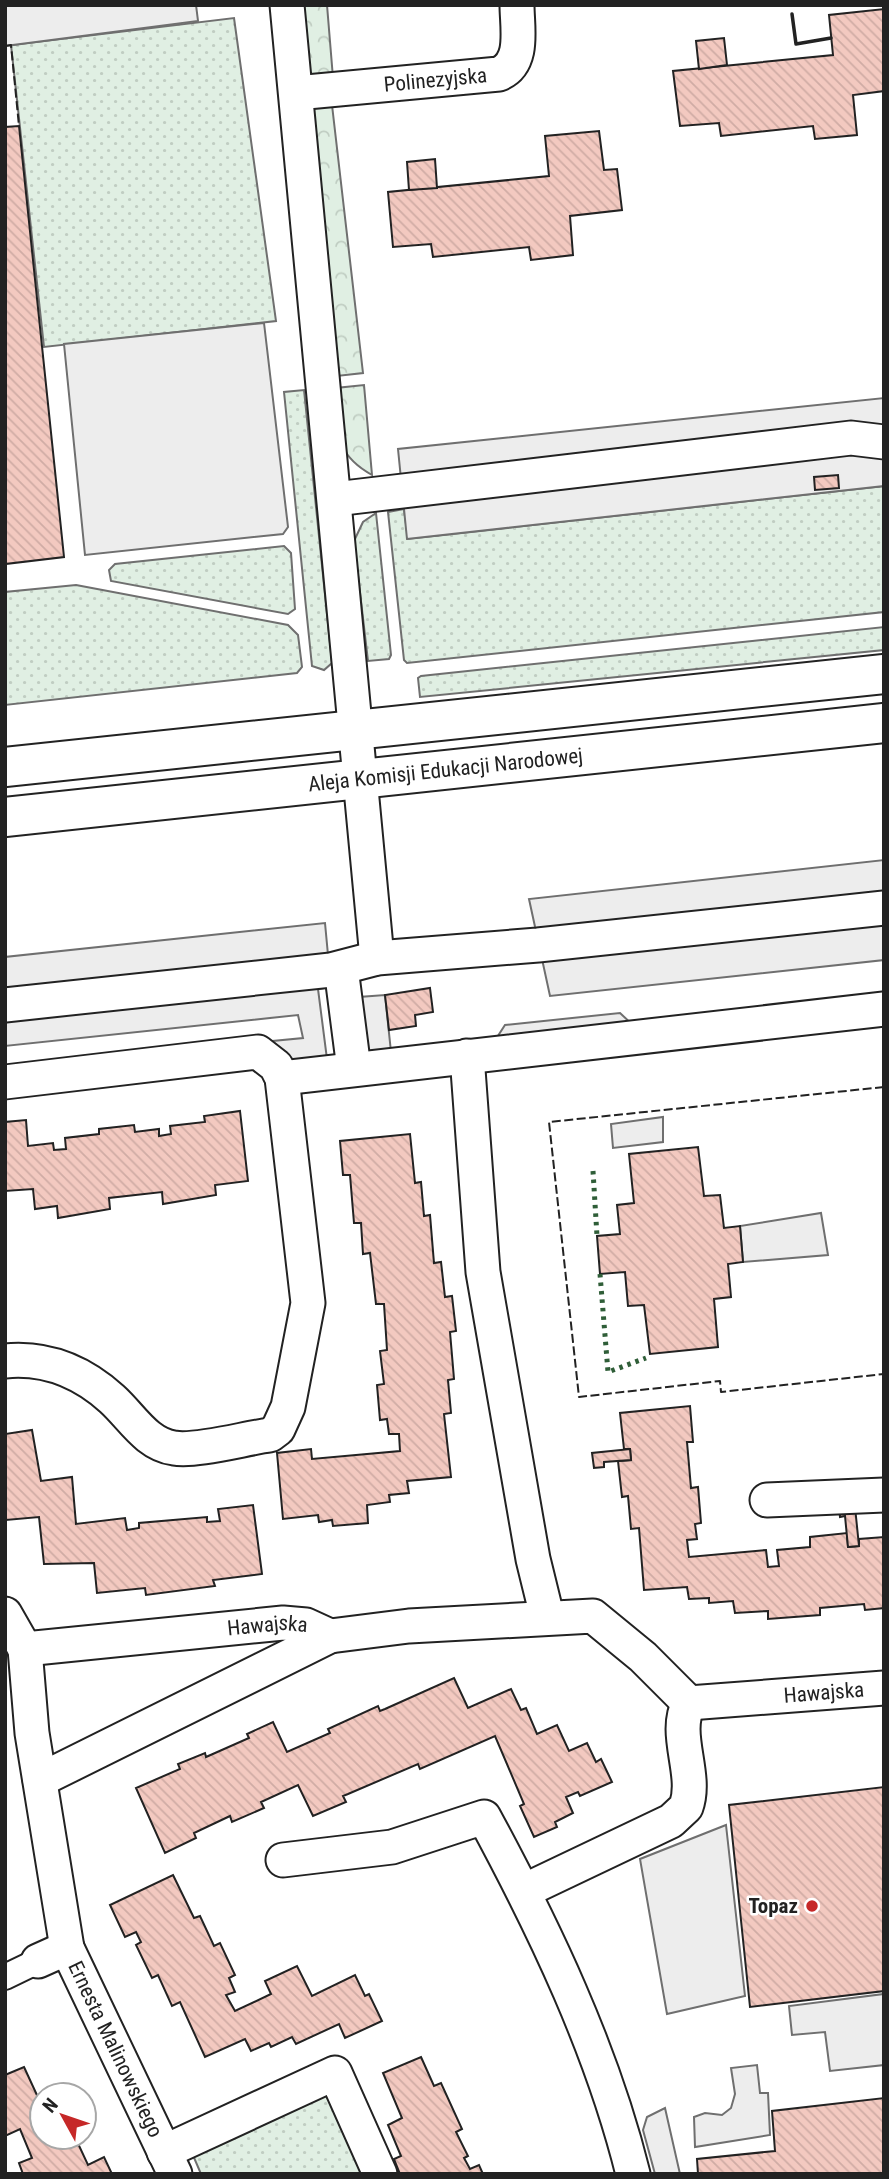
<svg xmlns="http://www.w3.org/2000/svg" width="889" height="2179" font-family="'Roboto Condensed',sans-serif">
<defs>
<pattern id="green-dots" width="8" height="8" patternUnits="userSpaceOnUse" patternTransform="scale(1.75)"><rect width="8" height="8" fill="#e0efe3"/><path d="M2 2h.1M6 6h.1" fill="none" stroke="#c0cdc2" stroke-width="1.8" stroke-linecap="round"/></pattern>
<pattern id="forest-crowns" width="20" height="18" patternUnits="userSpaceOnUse" patternTransform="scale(1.75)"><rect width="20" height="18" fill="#e0efe3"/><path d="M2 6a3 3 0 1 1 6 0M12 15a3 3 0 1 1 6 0" fill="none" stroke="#c0cdc2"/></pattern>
<pattern id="building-back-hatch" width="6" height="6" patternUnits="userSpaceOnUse" patternTransform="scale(1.75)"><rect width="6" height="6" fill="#f3c9c0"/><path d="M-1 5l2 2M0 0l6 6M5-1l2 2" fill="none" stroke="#d0aca5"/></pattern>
</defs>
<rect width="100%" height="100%" fill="#fff"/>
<g fill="url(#green-dots)" stroke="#6f6f6f" stroke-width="2">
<path d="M234,18L276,321L44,347L11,45Z"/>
<path d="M304,390L332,663L324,670L312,666L284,392Z"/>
<path d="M884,486V612L407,663L404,660L388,512L404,509L408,539Z"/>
<path d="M376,513L391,655L389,659L368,661L354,541L363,522Z"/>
<path d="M284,546L291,553L295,609L288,614L111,581L109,570L115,564Z"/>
<path d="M76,585L288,625L298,635L302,667L297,673L5,705V592Z"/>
<path d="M884,627V650L420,697L418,678L421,676Z"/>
<path d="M324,2084L364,2174H201L189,2146Z"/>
</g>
<g fill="url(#forest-crowns)" stroke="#6f6f6f" stroke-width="2">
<path d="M303,5H327L333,78L309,80Z"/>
<path d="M332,105L363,373L337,376L308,107Z"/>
<path d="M364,385L372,475C331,452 340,430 336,388Z"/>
</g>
<g fill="#ededed" stroke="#6f6f6f" stroke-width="2">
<path d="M5,5H196L198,21L5,46Z"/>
<path d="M264,323L288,527L283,534L85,555L64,344Z"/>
<path d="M884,398V486L407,539L398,449Z"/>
<path d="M884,860V960L550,996L529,899Z"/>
<path d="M325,923L331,987L318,989L327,1059L5,1067L303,1038L298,1015L5,1046V957Z"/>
<path d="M385,995L391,1052L365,1054L359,997Z"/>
<path d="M620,1013L635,1027L494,1042L505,1025Z"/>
<path d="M663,1117V1142L613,1148L611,1124Z"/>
<path d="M821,1213L828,1255L743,1262L740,1226Z"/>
<path d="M726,1825L745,1996L667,2014L640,1859Z"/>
<path d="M884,1994V2065L830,2071L825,2032L792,2035L789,2006Z"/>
<path d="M757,2065L760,2093H768L770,2135L695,2147L694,2117L705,2113L722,2115L731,2108L735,2094L731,2068Z"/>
<path d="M665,2108L680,2174H655L643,2130L647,2117Z"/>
</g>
<g fill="url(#building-back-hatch)" stroke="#222" stroke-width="2">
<path d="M884,9V91L853,95L857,135L815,139L813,126L721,136L719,123L680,126L673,71L833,55L829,15Z"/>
<path d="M724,38L727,65L699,69L696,41Z"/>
<path d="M19,126L64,557L5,564V127Z"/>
<path d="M599,131L604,170L617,169L622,210L570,216L573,255L531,260L529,247L433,257L431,244L393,247L388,192L549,176L545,136Z"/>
<path d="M435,159L437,188L409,190L407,162Z"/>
<path d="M838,475L839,488L815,490L814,477Z"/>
<path d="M430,988L433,1012L415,1015L416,1026L389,1030L385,995Z"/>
<path d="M240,1111L248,1181L215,1185L216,1195L163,1204L162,1192L109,1198L110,1209L58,1218L57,1206L35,1209L33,1189L5,1191V1122L26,1120L28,1146L53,1143L54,1150L66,1149L65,1138L99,1134V1129L134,1125L135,1132L159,1129V1136L171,1134L170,1126L205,1122L204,1116Z"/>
<path d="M410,1134L415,1183L421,1182L424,1216L430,1215L434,1263L441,1262L445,1297L452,1296L456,1331L450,1332L454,1379L448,1380L451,1413L444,1414L451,1477L407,1481L409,1493L389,1495L390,1502L367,1505L368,1523L333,1526L332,1520L319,1522L318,1515L283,1519L277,1453L311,1449L312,1459L400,1451L399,1434H389L387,1419L380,1420L377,1385L384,1384L380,1351L387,1350L384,1304H376L370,1253L363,1254L361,1223H354L350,1175H343L340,1141Z"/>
<path d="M698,1147L704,1196L720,1195L724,1228L740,1226L743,1262L728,1264L731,1297L714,1299L718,1347L650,1354L644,1305L628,1306L625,1272L600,1274L597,1236L620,1234L617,1205L634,1203L629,1154Z"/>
<path d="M690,1406L693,1442H687L691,1488L698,1487L701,1523L695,1524L697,1539L687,1540L689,1557L766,1550L768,1567L779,1566L777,1550L810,1547V1537L847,1533L848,1547L859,1546V1539L884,1537V1608L865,1610L864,1604L820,1608V1615L768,1619V1611L735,1613L733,1601L709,1603V1598L689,1599L687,1587L644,1590L639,1528L631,1529L628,1496L622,1497L618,1461L631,1460L630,1449H624L620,1413Z"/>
<path d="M32,1430L41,1481L72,1477L76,1524L125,1518L127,1530L139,1528V1523L207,1517V1522L220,1521L218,1509L253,1505L262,1574L213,1580L215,1586L146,1595L145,1588L97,1593L94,1563L44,1564L39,1517L6,1520L5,1516V1434Z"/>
<path d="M630,1449L631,1460L604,1462V1467L594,1468L592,1453Z"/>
<path d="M855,1507L859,1546L848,1547L845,1516L840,1517L839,1508Z"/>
<path d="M454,1678L468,1708L511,1689L521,1710L526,1708L537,1734L557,1725L569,1751L587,1743L596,1762L601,1759L612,1782L580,1796L578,1792L566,1797L573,1813L555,1822L557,1827L534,1837L520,1806L524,1804L495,1736L420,1769L418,1764L348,1794L343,1796L346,1802L313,1816L298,1785L261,1802L264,1808L232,1822L230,1816L194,1833L196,1838L165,1853L136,1788L180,1769L178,1764L205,1753L206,1757L249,1738L247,1734L273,1722L287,1752L330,1733L328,1729L378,1706L380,1711L385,1709Z"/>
<path d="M884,1787V1991L750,2007L729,1805Z"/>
<path d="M173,1875L194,1918L200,1916L214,1946L220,1943L235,1975L229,1978L235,1992L226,1995L235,2011L271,1994L265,1981L297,1966L312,1996L355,1975L365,1996L369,1994L382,2021L345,2038L339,2024L296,2044L292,2037L271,2047L269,2043L251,2051L245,2039L205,2057L180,2002L172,2006L158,1975L152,1978L136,1945L141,1942L136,1932L125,1937L110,1905Z"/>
<path d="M421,2057L434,2086L441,2083L462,2129L456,2132L468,2156L464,2158L470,2169L479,2165L483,2174H400L394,2159L401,2156L388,2125L402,2118L383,2073Z"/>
<path d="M24,2067L42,2106V2137H75L88,2165L104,2157L112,2174H23L19,2163L32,2158L20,2129L5,2136V2075Z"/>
<path d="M884,2098V2174H698L697,2159L775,2151L772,2111Z"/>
</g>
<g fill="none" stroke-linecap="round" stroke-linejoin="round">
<g stroke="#222" stroke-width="28">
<path id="pedestrian" d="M5,1977L38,1961"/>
</g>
<g stroke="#222" stroke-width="37">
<g id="minor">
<path d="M287,5L377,958"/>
<path id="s1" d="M296,93L499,74C525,63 517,28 517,5"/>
<path d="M335,499L851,438L884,442"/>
<path d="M341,968L354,1069"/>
<path d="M5,1005L331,970L377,958L538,945L884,908"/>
<path d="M467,1056L483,1272L533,1559L547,1616"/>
<path d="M282,1078L884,1009"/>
<path d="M5,1082L258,1052L276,1066L282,1078L308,1303L288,1407L278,1429L270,1435C246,1438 196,1452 174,1448C146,1444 132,1417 112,1399C82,1372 46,1357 5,1361"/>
<path d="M767,1500L884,1495"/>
<path id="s2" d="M5,1614L25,1649L283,1623L306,1625L330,1636L409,1626L593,1616L643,1657L689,1703L884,1688"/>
<path d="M25,1649L32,1733L67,1948"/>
<path d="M40,1780L330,1636"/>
<path d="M283,1860L392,1847L484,1817C545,1930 602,2049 633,2174"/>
<path d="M524,1891L671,1821L686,1807C698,1774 672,1734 689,1703"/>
<path id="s3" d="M38,1961L67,1948L175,2174"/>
<path d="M164,2152L335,2073L380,2174"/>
</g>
</g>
<g stroke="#222" stroke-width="42">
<g id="secondary">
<path d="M5,767L884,674"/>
<path id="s4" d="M5,817L884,723"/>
</g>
</g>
<use href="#pedestrian" stroke="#fff" stroke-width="24"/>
<use href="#minor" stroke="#fff" stroke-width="33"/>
<use href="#secondary" stroke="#fff" stroke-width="38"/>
<g stroke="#2f5e38" stroke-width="5" stroke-dasharray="3.5 5" stroke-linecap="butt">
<path d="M593,1171L597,1236"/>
<path d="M600,1274L608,1372L646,1358"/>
</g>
<g stroke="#222" stroke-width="2" stroke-dasharray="9 3.5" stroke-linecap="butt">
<path d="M5,46L11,45L19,126"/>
<path d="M884,1087L549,1122L579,1397L720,1381L721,1392L884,1374"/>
</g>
<path stroke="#222" stroke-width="3.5" d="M792,14L796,44L831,38"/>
</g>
<circle fill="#c62828" stroke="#fff" stroke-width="2.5" cx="812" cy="1906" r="7"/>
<g text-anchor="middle" stroke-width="5" stroke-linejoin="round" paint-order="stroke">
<g font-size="21" fill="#222" stroke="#fff">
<text dy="7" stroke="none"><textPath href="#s1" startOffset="140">Polinezyjska</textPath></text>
<text dy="7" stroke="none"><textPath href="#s4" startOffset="443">Aleja Komisji Edukacji Narodowej</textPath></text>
<text dy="7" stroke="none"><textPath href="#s2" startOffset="284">Hawajska</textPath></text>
<text dy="7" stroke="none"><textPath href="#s2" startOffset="878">Hawajska</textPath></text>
<text dy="7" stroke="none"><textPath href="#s3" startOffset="144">Ernesta Malinowskiego</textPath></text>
</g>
<g font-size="21" font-weight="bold" fill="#222" stroke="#fff" text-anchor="end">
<text x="798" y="1913">Topaz</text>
</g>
</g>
<rect width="889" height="2179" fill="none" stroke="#222222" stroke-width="14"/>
<g transform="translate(63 2116) rotate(310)"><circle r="33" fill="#ffffff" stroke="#a7a7a7" stroke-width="2"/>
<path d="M0-5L12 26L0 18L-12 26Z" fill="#c62828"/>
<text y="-10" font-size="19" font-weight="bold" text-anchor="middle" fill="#222222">N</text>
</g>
</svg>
